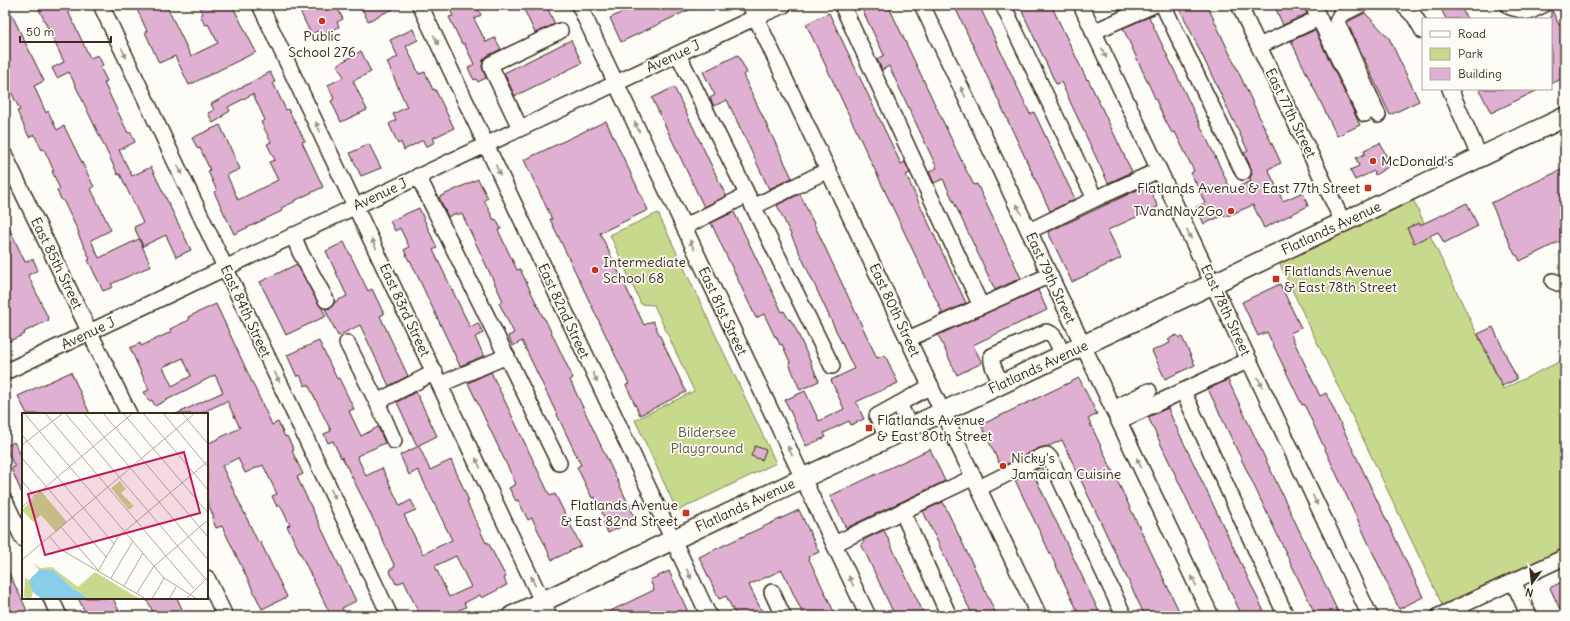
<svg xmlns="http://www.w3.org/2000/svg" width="1570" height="621" font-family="Delius,sans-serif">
<rect width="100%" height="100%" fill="#fdfcf7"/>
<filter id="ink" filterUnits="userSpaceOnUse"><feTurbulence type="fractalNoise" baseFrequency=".025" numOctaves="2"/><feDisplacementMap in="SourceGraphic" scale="8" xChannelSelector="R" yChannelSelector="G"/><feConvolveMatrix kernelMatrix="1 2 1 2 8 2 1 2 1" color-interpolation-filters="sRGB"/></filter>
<g filter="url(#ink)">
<g fill="#c7d98d" stroke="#818256">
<path d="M1409,191L1503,389L1565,359V557L1446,613L1275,254Z"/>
<path d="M658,213L776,463L677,511L635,420L694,391L654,305L641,304L610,235Z"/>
</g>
<g fill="#dfb0d1" stroke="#3b2a1e" fill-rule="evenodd">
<path d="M5,5H7L44,81L34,86L46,113L48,111L57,130L64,126L94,187L91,189L111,230L91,240L99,258L139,239L151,266L111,284L113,287L103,291L88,260L90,259L78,234L79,233L63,200L62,201L57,191L60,189L52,171H54L44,149L42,150L34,134L29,137L17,111L20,110L6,82L11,80L5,68Z"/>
<path d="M37,5H65L90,58L98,55L103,65L100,67L107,81L104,83L128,133L131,132L135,142L119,150L132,176L151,167L191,250L176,257L166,235L143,246L134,227L143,223L120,174L118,175L69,72L57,78L52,68L64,62Z"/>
<path d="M135,5H166L191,56L218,43L208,24L205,25L200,15L203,14L199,5H232L256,52L189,85L175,56L159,63L145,32L147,31Z"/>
<path d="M297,5H336L343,19L337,22L339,27L320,36L318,31L311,34Z"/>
<path d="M360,5H401L368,21Z"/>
<path d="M448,5H476L481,15L474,19L486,42L495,38L501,49L487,56L483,60L482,67L486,78L478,82L476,79L474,80L468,68L474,64L464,43L462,44L449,17L453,16Z"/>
<path d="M522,5H546L555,24L535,33Z"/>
<path d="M638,5H699L621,42L610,18Z"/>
<path d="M860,5H888L965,168L974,185L977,184L1021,278L995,290L943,179L934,183L929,172L937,168L889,66L882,70L877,59L884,55Z"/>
<path d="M954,5H979L1030,114L1034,112L1075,199L1050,211Z"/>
<path d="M1019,5H1051L1087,80L1088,79L1132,172L1108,183L1061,82L1056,84Z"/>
<path d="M1116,5H1132L1119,11Z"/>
<path d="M1178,5H1207L1281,163L1268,169L1283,201L1303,192L1308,206L1264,228L1253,205L1225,217L1224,215L1204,224L1196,207L1205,203L1191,173L1194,171L1175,132L1172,133L1165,120L1123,28L1149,17L1231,190L1251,181L1250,178L1252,173L1251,168L1244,153L1248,151Z"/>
<path d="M1274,5H1303L1307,14L1283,25Z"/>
<path d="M1439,5H1460L1467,19H1446Z"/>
<path d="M1551,8L1559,25L1565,22V77L1551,84Z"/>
<path d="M829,13L901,164L905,162L910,173L906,175L966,303L940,315V314L942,312L806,24Z"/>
<path d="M1365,13L1389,38L1419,101L1390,115L1347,22Z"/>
<path d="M413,29L418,40L406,46L419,74L425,72L433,90L435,89L454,128L433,138L435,142L426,147L423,140L404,150L401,142L398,144L389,124L396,120L393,114L407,107L387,62L398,57L390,40Z"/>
<path d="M1315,30L1360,125L1337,136L1291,41Z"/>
<path d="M571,40L582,63L515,96L504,73Z"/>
<path d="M361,51L371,72L353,81L367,110L341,122L331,101L334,99L328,85L344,77L337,65Z"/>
<path d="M738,55L747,73L743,75L792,178L769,189L727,100L714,106L710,98L715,95L703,72Z"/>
<path d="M270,72L275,82L273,83L286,110L288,109L305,141L302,142L323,187L294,201V202L281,208L282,211L234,234L214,192L217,191L208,171L210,170L200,148L198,149L192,138L220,125L240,169L227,175L238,200L278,180L269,162L275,160L267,144L271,142L261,122L265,120L253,94L228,107L230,111L222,116L223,117L213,123L208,113L214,110L211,104Z"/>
<path d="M674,87L726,196L704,207L652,98Z"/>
<path d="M1479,89H1540L1491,113Z"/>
<path d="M606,121L648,210L600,233L644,325L653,321L686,392L640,415L626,385L629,384L550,219H552L524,160Z"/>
<path d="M1380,143L1391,165L1375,175L1374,171L1355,180L1350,170L1359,166L1356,158L1365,154L1364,150Z"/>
<path d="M369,144L381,168L361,176L350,153Z"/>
<path d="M1565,168V239L1520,261L1517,255H1515L1491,203Z"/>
<path d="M478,179L488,198L484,200L494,220L496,219L501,229L498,230L517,270L520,269L544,319H545L573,378L570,380L636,520L608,533L603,523L606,521L595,497L592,498L577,467L581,465L522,341L513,346L508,336L514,333L499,303L503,301L462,214H454L448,217L439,197Z"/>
<path d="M1148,185L1158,207L1108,230L1121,258L1072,282L1048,232Z"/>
<path d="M800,194L877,358L885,355L898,383L856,402L864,419L851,425L849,421L824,433L826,437L806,446L785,400L805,391L819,421L844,409L831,380L854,369L777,205Z"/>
<path d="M1467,203L1478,226L1444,243L1438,232L1414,243L1407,228L1419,223L1420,225Z"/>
<path d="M419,208L437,248L433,250L470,327L478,323L483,333L475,337L484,356L460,366L410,260L409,261L404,250L409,247L400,228L395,231L390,221Z"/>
<path d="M734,212L782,312L784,311L789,320L790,319L795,327L819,381L800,390L789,363L790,362L782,344L780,345L776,336L775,337L764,314L756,318L711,223Z"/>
<path d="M5,219L25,262L33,259L38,270L28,275L49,320L24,332L25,334L5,343Z"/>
<path d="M344,242L368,291L372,289L384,314L380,316L408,376L389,386L360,325L338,336L325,309L331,308L335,302L347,296L326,251Z"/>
<path d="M297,264L326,316L286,335L260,282Z"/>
<path d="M1280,284L1301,328L1290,333L1320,396L1326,393L1423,597L1399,609L1304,404L1302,405L1267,332L1258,336L1242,302Z"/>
<path d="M1038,290L1047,310L973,345L982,363L957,375L938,335Z"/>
<path d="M216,304L272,425L278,422L285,437L287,436L294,450L292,451L303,474L297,477L356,601L342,608L346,616H331L287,526L290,525L280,505L277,507L272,496L277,494L263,465L245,473L238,458L222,466L258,542L260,541L287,597L262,609L222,526L216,528L212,518L214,517L207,502V444L240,428L227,401L199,414H176L223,392L215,375L155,406L152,400L149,401L144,392L149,390L130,348L140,343L141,346L171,332L170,329L189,320L188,317ZM183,358L191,376L172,386L163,367Z"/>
<path d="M1493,327L1517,379L1502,386L1478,334Z"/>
<path d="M1177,335L1179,338L1182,337L1195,365L1165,379L1152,351L1170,343L1168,339Z"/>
<path d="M319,341L337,379L339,378L354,409L349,411L361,436L378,427L385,443L357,456L366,476L382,468L400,506L411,500L416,510L404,515L423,554L452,540L418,470L409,475L400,455L419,446L430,470L451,460L469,501L467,502L486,543L488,542L496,558L506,577L504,578L507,585L482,598L480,595L464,603L466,607L446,616H420L404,581L396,584L389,570L395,567L374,521L342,457L341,458L333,441L328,443L324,434L331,431L308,384L305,386L300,375L297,377L287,355ZM456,556L471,587L449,597L435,566Z"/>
<path d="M71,372L90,414H27L18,396Z"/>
<path d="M491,372L550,496L555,494L581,546L552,560L532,518L528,520L518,500L516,501L509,488L516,484L468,383Z"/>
<path d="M1079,378L1097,414L1088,419L1179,611L1174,613L1176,616H1145L1062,440L1049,446L1039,448L1001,467L981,425Z"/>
<path d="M1228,380L1299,530L1340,616H1316L1208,389Z"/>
<path d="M416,392L437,436L417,446L397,402Z"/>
<path d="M1168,408L1172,418L1266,616H1242L1217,563L1148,417Z"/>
<path d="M14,442L23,459V496L11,468L15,467L5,447Z"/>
<path d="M755,446L766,450L762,460L751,456Z"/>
<path d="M930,449L945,481L846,528L830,496Z"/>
<path d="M1041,467L1043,471L1037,474L1038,476L1035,477L1101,616H1080L1015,480Z"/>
<path d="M943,502L954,525L997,616H973L956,581L923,511Z"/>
<path d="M799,510L819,552L808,557L836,616H804L782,570L749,585L764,616H736L726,596L719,599L699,557Z"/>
<path d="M884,530L897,558L925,616H895L865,552L861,544L864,542L863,540Z"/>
<path d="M5,565L24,604L29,616H5Z"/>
<path d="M669,571L689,614L684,616H600L654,590L650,580Z"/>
<path d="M1565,580V616H1563L1550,588Z"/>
<path d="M78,598H113L121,616H87Z"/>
<path d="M146,598H177L185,616H155Z"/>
</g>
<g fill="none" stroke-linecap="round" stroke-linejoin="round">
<g stroke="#3b2a1e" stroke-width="18">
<g id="minor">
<path d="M101,5L390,616"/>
<path d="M260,5L549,616"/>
<path d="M420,5L709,616"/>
<path d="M579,5L868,616"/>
<path d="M750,5L1039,616"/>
<path d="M842,5L981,306"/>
<path d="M922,5L1211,616"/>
<path d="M1003,5L1095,199L1029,231"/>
<path d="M1081,5L1370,616"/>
<path d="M1163,5L1243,172"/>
<path d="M1239,5L1343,222"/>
<path d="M1313,5L1319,18"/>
<path d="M1360,5L1340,15L1337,22L1378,115"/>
<path d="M1403,5L1415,17L1423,31"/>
<path d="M1508,5L1510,7L1529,12L1543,5"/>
<path d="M1093,32L1154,5"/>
<path d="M1259,46L1319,18L1365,114"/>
<path d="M678,54L832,366"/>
<path d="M1450,89L1480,158"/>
<path d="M520,128L491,67V64L560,31"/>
<path d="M5,156L129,414"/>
<path d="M418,176L559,463"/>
<path d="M1095,199L1159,170"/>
<path d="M753,207L828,170"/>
<path d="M684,227L747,195"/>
<path d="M293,235L300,252L326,300"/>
<path d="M1553,281L1565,286"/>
<path d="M908,339L1050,275"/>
<path d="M347,343L377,402"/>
<path d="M5,372L756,17L784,5"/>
<path d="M441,384L507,356"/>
<path d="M1002,384C998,376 990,365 992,356L1046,332C1056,333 1059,347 1062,355"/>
<path d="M1183,391L1286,616"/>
<path d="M899,404L910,427"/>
<path d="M1113,409L1149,391"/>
<path d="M1119,421L1249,360"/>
<path d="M887,438L877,416L931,386"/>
<path d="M394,441L377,402L435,372"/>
<path d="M979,488L1043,456L1047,455L1050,458L1124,616"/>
<path d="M5,501L23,539"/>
<path d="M902,511L949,616"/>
<path d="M834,544L974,477"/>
<path d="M207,578L225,616"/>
<path d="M1513,581L1529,616"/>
<path d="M772,592L783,616"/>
<path d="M51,598L59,616"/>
<path d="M1439,616L1565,557"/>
</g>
</g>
<g stroke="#3b2a1e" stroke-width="22">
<path id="major" d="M512,616L1565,117"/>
</g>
<use href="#minor" stroke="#fdfcf7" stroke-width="15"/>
<use href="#major" stroke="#fdfcf7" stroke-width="19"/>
</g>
<defs><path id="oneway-solid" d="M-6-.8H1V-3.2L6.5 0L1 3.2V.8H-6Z"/></defs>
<g fill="#9c938a">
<use href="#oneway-solid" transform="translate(436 40) rotate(65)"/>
<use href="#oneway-solid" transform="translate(124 53) rotate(65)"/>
<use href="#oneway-solid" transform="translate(1104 53) rotate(65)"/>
<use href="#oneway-solid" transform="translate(963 92) rotate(-115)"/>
<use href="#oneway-solid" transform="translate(318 127) rotate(-115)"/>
<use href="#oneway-solid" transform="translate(637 127) rotate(-115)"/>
<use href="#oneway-solid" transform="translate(180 170) rotate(65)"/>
<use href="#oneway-solid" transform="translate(498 170) rotate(65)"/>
<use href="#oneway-solid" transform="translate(1019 209) rotate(-115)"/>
<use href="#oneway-solid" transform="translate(1189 234) rotate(65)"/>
<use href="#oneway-solid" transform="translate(374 244) rotate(-115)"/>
<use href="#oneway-solid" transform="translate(692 245) rotate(-115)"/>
<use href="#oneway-solid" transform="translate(277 377) rotate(65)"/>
<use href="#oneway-solid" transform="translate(595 377) rotate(65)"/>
<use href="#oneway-solid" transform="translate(1260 382) rotate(65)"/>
<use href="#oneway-solid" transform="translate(790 451) rotate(-115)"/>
<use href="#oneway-solid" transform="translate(478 463) rotate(-115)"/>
<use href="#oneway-solid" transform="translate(1139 463) rotate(-115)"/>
<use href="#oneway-solid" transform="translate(333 494) rotate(65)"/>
<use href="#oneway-solid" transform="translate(1315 500) rotate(65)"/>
<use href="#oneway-solid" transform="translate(689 574) rotate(65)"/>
<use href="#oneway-solid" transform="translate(533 581) rotate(-115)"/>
<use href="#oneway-solid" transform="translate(851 581) rotate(-115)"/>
<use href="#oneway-solid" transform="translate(1194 581) rotate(-115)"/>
</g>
</g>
<g fill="#c8321e" stroke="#fdfcf7" stroke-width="1.5">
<circle cx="322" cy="21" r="4"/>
<circle cx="1373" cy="161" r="4"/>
<rect x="1364" y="184" width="8" height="8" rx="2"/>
<circle cx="1231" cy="211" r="4"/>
<circle cx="595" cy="270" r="4"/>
<rect x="1272" y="275" width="8" height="8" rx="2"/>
<rect x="865" y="424" width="8" height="8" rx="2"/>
<circle cx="1003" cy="466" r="4"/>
<rect x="682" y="509" width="8" height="8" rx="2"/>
</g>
<g text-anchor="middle" stroke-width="3.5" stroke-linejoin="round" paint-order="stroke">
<g font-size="14" fill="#3b2a1e" stroke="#fdfcf7" text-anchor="start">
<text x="322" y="41" text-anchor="middle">Public<tspan x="322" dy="16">School 276</tspan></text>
<text x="1381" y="166">McDonald's</text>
<text x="1360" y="193" text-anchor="end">Flatlands Avenue &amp; East 77th Street</text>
<text x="1223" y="216" text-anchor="end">TVandNav2Go</text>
<text x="603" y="267">Intermediate<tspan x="603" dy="16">School 68</tspan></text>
<text x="1284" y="276">Flatlands Avenue<tspan x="1284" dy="16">&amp; East 78th Street</tspan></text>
<text x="877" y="425">Flatlands Avenue<tspan x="877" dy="16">&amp; East 80th Street</tspan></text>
<text x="1011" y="463">Nicky's<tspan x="1011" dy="16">Jamaican Cuisine</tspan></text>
<text x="678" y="510" text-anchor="end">Flatlands Avenue<tspan x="678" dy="16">&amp; East 82nd Street</tspan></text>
</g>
<g font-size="14" fill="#3b2a1e" stroke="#fdfcf7">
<text transform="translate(673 56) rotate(-25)" y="5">Avenue J</text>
<text transform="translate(1291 113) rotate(64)" y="5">East 77th Street</text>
<text transform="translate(380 194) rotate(-25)" y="5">Avenue J</text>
<text transform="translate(1331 228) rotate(-25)" y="5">Flatlands Avenue</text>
<text transform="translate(57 263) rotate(64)" y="5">East 85th Street</text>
<text transform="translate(1051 278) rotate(65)" y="5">East 79th Street</text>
<text transform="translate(405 310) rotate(65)" y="5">East 83rd Street</text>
<text transform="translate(895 310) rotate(65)" y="5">East 80th Street</text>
<text transform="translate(1226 310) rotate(65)" y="5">East 78th Street</text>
<text transform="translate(246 311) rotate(65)" y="5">East 84th Street</text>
<text transform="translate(564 311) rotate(65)" y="5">East 82nd Street</text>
<text transform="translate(723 311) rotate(65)" y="5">East 81st Street</text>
<text transform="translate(88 333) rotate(-25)" y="5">Avenue J</text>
<text transform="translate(1038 367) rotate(-25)" y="5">Flatlands Avenue</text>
<text transform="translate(745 505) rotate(-25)" y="5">Flatlands Avenue</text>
</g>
<g font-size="14" fill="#5e563a" stroke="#fdfcf7">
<text x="707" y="437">Bildersee<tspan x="707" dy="16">Playground</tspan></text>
</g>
</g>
<g transform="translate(22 413)">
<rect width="186" height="186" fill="#fdfcf7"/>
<path d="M98,68L104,76L99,80L112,93L107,97L89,75ZM19,78L45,109L34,119L19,102L11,109L0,97ZM11,149L18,155L30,154L56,174L73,159L118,186H67L49,174L31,157H17ZM3,165L7,167L9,165L13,179H11L9,186L2,184Z" fill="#c7d98d"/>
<path d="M17,157H31L49,174L67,186L19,185L12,180L8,172L9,165Z" fill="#88cee9"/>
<path fill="none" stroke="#afa8a0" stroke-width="1" d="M2,0L142,165L175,186M23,0L172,176M43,0L186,169M62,0L186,147M81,0L186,124M101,0L186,100M121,0L186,77M141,0L186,54M160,0L186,31M0,22L92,131M0,32L41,0M0,45L84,144M0,68L13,83M0,94L111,0M39,114L76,157M28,124L38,136L124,186M0,147L173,0M76,158L96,124L186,48M89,165L111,128M102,173L121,140M115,180L132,153L186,107M130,186L142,165M147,186L154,174M164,186L186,164"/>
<path fill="#c2185b" fill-opacity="0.15" stroke="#c2185b" stroke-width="2" d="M162,39L178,100L23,142L6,81Z"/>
<rect width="186" height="186" fill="none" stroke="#3b2a1e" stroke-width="2"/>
</g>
<rect width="1570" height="621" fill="none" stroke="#fdfcf7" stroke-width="20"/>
<rect x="10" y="10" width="1550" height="601" fill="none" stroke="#3b2a1e" stroke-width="1.5" filter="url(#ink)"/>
<rect x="1422" y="18" width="130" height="72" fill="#fdfcf7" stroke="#afa8a0"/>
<rect x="1430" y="31" width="20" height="6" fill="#fdfcf7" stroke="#afa8a0"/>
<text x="1458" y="38" font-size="12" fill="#3b2a1e">Road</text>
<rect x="1430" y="48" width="20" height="12" fill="#c7d98d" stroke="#afa8a0"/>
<text x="1458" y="58" font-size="12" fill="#3b2a1e">Park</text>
<rect x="1430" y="68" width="20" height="12" fill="#dfb0d1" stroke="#afa8a0"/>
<text x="1458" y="78" font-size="12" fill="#3b2a1e">Building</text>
<g transform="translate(1532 583) rotate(195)" stroke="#fdfcf7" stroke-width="3" paint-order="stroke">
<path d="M0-3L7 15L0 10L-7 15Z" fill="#3b2a1e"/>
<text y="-6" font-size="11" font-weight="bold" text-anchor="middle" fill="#3b2a1e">N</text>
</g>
<path d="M20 36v6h91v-6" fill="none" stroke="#3b2a1e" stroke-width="2"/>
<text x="26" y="36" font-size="12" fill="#3b2a1e" stroke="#fdfcf7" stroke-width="3" paint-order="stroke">50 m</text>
</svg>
